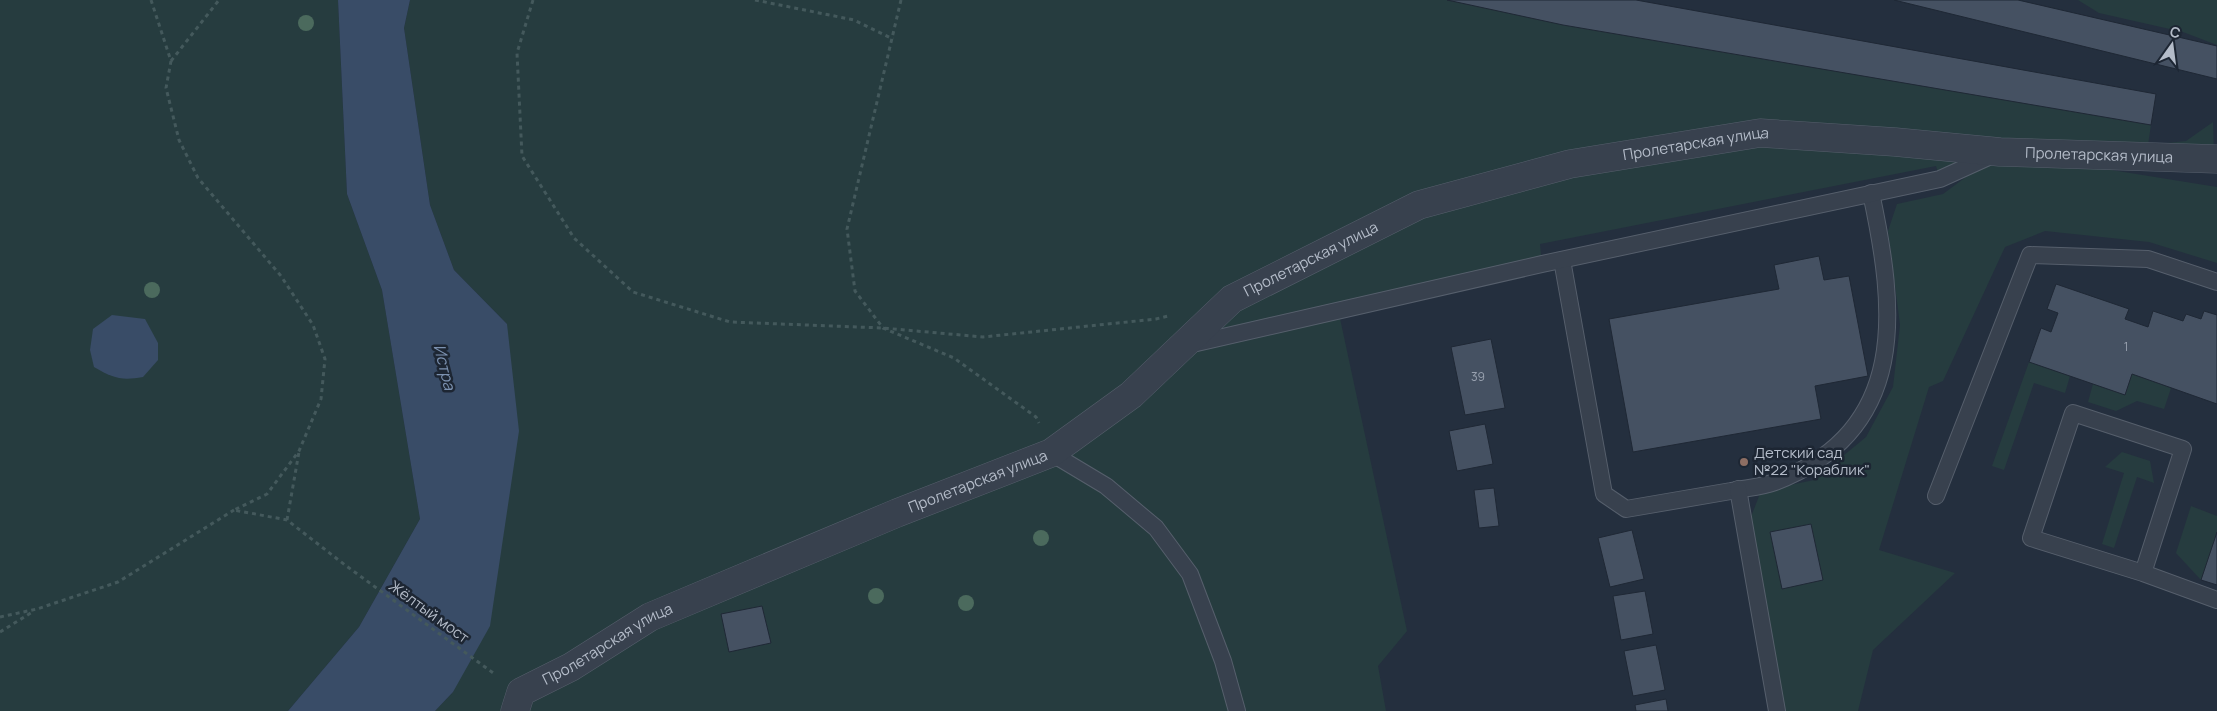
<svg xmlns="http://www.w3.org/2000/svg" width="2217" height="711" font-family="Manrope,sans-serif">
<rect width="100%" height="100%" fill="#242f3e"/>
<g fill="#263c3f">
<path d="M0,0H338L347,194L382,290L420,519L359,627L288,711H0Z"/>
<path d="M410,0H1464L2151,125L2148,145L2186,141L2213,122L2214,157L2005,153L2217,187V263L2149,242L2045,231L2005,247L1943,381L1929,387L1879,550L1955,573L1873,650L1858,711H1784L1749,522L1761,491L1814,480L1866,437L1893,387L1900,325L1888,231L1897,204L1943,194L1997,154L1940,179L1936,166L1540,244L1542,264L1338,309L1407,631L1378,666L1386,711H435L453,692L507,324L454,270L430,205L404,28Z"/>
<path d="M2078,0H2217V45L2183,32L2099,13Z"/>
<path d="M2029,362L2070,376L2065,393L2034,383L2004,470L1992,466Z"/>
<path d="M2132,374L2171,388L2164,409L2137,401L2116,411L2088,402L2093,384L2125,395Z"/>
<path d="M2122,452L2150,461L2154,483L2137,477L2114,548L2102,544L2124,473L2105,467Z"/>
<path d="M2191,506L2217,516V532L2201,580L2176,553Z"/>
</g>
<g fill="#394c67">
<path d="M338,0H410L404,28L430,205L454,270L507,324L519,431L490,626L453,692L435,711H288L359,627L420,519L382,290L347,194Z"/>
<path d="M112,315L145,319L158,343V360L143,377C121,381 113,378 94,367L90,350L93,329Z"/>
</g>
<g fill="#455162" stroke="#1f2835">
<path d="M1447,0H1636L2156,94L2151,125L1563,25Z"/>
<path d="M1894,0H2018L2217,46V79Z"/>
<path d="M1819,256L1824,280L1849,276L1868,376L1815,386L1821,419L1633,452L1609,319L1779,289L1774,265Z"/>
<path d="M2056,284L2129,309L2125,319L2148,327L2153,311L2183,321L2186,314L2201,319L2204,311L2217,315V404L2132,374L2125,395L2029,362L2041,328L2051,332L2058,313L2047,309Z"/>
<path d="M1491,339L1505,408L1465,415L1451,347Z"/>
<path d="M1485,424L1493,464L1457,471L1449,431Z"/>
<path d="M1494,488L1499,526L1479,528L1474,490Z"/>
<path d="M1811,524L1823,580L1782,589L1770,532Z"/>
<path d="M1632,530L1644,579L1610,587L1598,538Z"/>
<path d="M2217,532V585L2201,580Z"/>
<path d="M1645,591L1653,634L1621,640L1613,596Z"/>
<path d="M762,606L771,643L729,652L721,614Z"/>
<path d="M1656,645L1665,690L1633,696L1624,651Z"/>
<path d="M1666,699L1668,711H1636L1635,705Z"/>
</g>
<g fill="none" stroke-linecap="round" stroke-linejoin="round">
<g stroke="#565f6c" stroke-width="18">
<g id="lane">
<path d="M1562,260L1604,494L1626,509C1661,503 1696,497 1731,491C1745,488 1762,487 1775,482C1910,430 1896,310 1871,193"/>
<path d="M1188,345L1542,264L1940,179L1995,154"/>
<path d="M1051,453L1106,486L1156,528L1190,574L1223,661L1237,711"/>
<path d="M1738,489L1777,711"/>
<path d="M1936,496L2030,255L2148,259L2217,282"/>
<path d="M2143,573L2183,449L2073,413L2031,538L2143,573L2217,600"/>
</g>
</g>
<g stroke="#565f6c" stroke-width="29">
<g id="street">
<path id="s1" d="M515,711L521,692L571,667L650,617L897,513L1051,453L1131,395L1232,299L1419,205L1570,164L1760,133L1895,142L2000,152L2217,159"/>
</g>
</g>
<g stroke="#44595c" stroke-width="3" stroke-dasharray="4 4" stroke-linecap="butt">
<path d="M151,0L171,61L166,88L179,140L198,178L281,276L313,325L325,359L321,399L299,451L267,494L234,510L287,520L345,565L496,675"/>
<path d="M533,0L517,53L522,156L574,238L633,292L730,322L883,328L983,337L1156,319L1168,316"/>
<path d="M755,0L854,20L893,39"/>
<path d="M901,0L847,229L855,291L883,328L954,358L1036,417L1039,423"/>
<path d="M171,61L219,0"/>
<path d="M287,520L299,452"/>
<path d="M0,617L37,609L118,582L234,510"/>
<path d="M0,632L34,611"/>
</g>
<use href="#lane" stroke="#38414e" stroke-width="16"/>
<use href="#street" stroke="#38414e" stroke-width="28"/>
</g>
<g fill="#4b6a5d">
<circle cx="306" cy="23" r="8"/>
<circle cx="152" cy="290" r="8"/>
<circle cx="1041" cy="538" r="8"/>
<circle cx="876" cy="596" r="8"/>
<circle cx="966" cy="603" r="8"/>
</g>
<circle fill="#8d6e63" stroke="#1d2633" stroke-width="2" cx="1744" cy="462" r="5"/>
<g text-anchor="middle" stroke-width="5" stroke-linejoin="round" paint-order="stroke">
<g font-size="12" fill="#98a1af">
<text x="2126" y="351">1</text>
<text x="1478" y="381">39</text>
</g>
<g font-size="15" fill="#b4bcc9" stroke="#1d2633">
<text dy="5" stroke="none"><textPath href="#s1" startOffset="1334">Пролетарская улица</textPath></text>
<text dy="5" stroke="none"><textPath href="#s1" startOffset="1739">Пролетарская улица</textPath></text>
<text dy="5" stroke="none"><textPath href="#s1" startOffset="929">Пролетарская улица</textPath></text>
<text dy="5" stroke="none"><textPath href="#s1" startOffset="524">Пролетарская улица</textPath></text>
<text transform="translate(429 612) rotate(36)" y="5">Жёлтый мост</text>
<text dy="5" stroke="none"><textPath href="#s1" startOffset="119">Пролетарская улица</textPath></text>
</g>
<g font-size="15" fill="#b4bcc9" stroke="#1d2633" text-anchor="start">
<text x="1754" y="458">Детский сад<tspan x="1754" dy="17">№22 "Кораблик"</tspan></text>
</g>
<g font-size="16" font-style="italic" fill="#7c92b1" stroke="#1d2633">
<text transform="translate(445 367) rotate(76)" y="6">Истра</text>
</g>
</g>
<g transform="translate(2172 45) rotate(14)" stroke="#1d2633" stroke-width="4" paint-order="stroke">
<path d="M0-4L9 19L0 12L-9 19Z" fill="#b4bcc9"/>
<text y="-8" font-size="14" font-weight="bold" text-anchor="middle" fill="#b4bcc9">С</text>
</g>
</svg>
